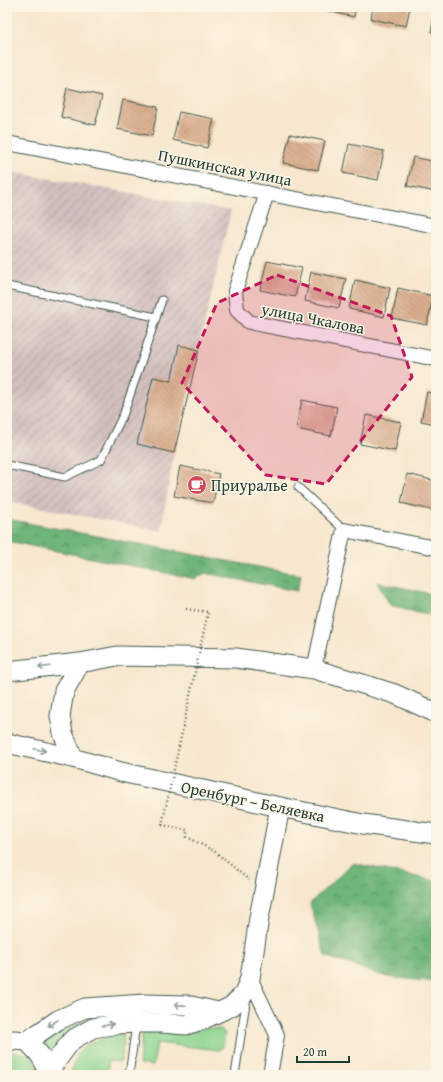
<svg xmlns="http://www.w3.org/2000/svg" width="443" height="1082" font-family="'Gentium Book Plus',serif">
<defs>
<pattern id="industrial-furrows" width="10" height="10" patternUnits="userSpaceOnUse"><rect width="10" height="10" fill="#d1bfbe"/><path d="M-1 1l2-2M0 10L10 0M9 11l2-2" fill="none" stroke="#a99c9b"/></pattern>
<pattern id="forest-crowns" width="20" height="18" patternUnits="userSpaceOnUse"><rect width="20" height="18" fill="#70b57a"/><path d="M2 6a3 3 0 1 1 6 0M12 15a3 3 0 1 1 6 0" fill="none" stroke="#5b9465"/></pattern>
<pattern id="building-back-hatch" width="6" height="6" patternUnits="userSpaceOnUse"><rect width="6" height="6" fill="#daae8d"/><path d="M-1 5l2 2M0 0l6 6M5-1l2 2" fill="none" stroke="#b08f74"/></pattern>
</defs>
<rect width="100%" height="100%" fill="#fcf5e5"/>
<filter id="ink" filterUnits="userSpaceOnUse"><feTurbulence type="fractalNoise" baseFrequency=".025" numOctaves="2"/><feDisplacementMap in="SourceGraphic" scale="8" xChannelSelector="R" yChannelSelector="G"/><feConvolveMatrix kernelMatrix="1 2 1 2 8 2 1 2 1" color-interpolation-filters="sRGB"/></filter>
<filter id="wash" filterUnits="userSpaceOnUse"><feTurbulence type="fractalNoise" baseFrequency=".012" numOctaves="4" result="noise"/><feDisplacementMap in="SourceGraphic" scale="16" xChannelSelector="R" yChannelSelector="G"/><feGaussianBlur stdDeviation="0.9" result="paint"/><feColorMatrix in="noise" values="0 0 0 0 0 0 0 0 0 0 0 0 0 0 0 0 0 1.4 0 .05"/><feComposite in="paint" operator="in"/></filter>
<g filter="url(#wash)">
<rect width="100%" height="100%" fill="#f7e7ce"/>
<path fill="url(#industrial-furrows)" d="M7,171L231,211L174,453L161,531L7,501Z"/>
<g fill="#8bd38f" stroke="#558862">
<path d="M155,1013L198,1016L121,1018L49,1061L36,1045L79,1023L98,1016Z"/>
<path d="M151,1026L221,1029L225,1034L223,1047L219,1050L157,1043L153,1066L139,1064L142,1037L145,1029Z"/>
<path d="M122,1032L124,1038L121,1062L109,1061L107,1075H71L72,1070L78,1053L86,1045Z"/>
<path d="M11,1052C31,1053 35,1054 37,1075H7V1053Z"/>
</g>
<g fill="url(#forest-crowns)" stroke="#487957">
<path d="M7,519L301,575L297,591L205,573L196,579L7,541Z"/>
<path d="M377,582L436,595V616L390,605Z"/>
<path d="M353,863L436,881V982L387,977L325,956L310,903Z"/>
</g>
<g id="blocks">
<g fill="url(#building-back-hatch)">
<path d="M319,7H356L354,17L319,9Z"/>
<path d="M373,7H410L406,26L371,19Z"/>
<path d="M435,10H436V33L431,32Z"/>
<path d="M67,88L102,96L95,125L61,117Z"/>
<path d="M123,100L158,107L152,136L117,129Z"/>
<path d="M179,112L214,119L207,148L173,140Z"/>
<path d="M290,134L325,141L318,170L283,163Z"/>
<path d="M349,144L384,151L378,180L343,173Z"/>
<path d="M413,157L436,162V192L407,186Z"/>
<path d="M267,261L302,268L295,297L260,290Z"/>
<path d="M311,272L346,279L339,308L305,301Z"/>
<path d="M355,280L390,288L384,317L349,309Z"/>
<path d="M398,288L433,296L427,325L392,318Z"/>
<path d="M179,345L199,350L174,453L137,444L153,377L171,381Z"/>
<path d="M427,392L436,394V424L421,421Z"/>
<path d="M302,400L337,407L331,436L296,429Z"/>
<path d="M366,415L401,422L395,451L360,444Z"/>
<path d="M180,466L219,474L213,503L174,496Z"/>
<path d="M407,474L436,481V511L401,503Z"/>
</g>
</g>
</g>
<g filter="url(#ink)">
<use href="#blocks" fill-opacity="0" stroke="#3f564b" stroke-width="1"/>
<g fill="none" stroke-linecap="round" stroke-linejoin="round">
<g stroke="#3f564b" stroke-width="9">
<g id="lane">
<path d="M7,286L156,317"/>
<path d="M7,465L65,477L101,460L124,413L162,300"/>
<path d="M298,487L344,530"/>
<path d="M129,1075L136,1025"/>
<path d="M235,1075L247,996"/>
</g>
</g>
<g stroke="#3f564b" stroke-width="16">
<g id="street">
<path d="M7,143L436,226"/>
<path d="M267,193L235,291L237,310L249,322L436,359"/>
<path d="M314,669L344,530L436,548"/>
<path d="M250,978L277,1035L270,1075"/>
</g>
</g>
<g stroke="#3f564b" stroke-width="21">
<g id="secondary">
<path d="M7,671L80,663"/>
<path d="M7,743L73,758L121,772L280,807L363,824L436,834"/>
<path d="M73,758L63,733L60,716L64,691L80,663L117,656L236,658L314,669L395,694L436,713"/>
<path d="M27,1041L58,1020L85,1008L145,1004L187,1005L218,1012"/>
<path d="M7,1043L14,1040L27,1041C36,1050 48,1061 46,1075"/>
<path d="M47,1073L72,1040L93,1028L118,1024L136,1023H161L186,1025L202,1020L232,1006L244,994L250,978L259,918L280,807"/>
</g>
</g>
<g stroke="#3f564b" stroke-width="2.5" stroke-dasharray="1 3" stroke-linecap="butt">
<path d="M186,609L208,612"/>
<path d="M162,825L187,830V837L214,851L249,880"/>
</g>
<use href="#lane" stroke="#fff" stroke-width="7"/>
<use href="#street" stroke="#fff" stroke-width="14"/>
<use href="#secondary" stroke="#fff" stroke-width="19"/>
<path stroke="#3f564b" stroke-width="2.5" stroke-dasharray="1 3" stroke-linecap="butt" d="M162,825L208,612"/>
</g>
<defs><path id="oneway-shaft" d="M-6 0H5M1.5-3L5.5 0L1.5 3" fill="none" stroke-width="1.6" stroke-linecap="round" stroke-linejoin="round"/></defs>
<g stroke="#8f9e9a">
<use href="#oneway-shaft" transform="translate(44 667) rotate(173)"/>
<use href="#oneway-shaft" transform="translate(40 750) rotate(12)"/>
<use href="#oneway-shaft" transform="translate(180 1005) rotate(-178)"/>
<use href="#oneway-shaft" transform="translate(53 1023) rotate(148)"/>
<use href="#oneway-shaft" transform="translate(108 1025) rotate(-10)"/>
</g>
</g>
<path fill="#c2185b" fill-opacity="0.2" stroke="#c2185b" stroke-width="3" stroke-dasharray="8 5" stroke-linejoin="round" d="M277,275L391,316L412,377L326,484L266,475L182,383L217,303Z"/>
<defs>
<g id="cafe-disc" transform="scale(1)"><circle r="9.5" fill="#d1495b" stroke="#fcf5e5"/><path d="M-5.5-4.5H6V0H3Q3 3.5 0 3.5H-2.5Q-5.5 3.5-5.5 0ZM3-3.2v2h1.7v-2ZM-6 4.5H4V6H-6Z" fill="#fff"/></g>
</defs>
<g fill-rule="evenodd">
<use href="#cafe-disc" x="197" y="485"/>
</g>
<g text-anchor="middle" stroke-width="3" stroke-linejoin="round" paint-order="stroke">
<g font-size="16" fill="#1f3d34" stroke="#fcf5e5">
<text transform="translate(225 167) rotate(11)" y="6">Пушкинская улица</text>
<text transform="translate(313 318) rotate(11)" y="6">улица Чкалова</text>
<text transform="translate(253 801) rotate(12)" y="6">Оренбург – Беляевка</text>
</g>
<g font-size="16" fill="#1f3d34" stroke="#fcf5e5" text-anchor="start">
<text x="211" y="491">Приуралье</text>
</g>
</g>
<rect width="443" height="1082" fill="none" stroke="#fcf5e5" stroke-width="24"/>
<path d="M297 1056v6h52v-6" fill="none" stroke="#1f3d34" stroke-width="2"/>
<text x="303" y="1056" font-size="12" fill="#1f3d34" stroke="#fcf5e5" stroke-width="3" paint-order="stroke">20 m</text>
</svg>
